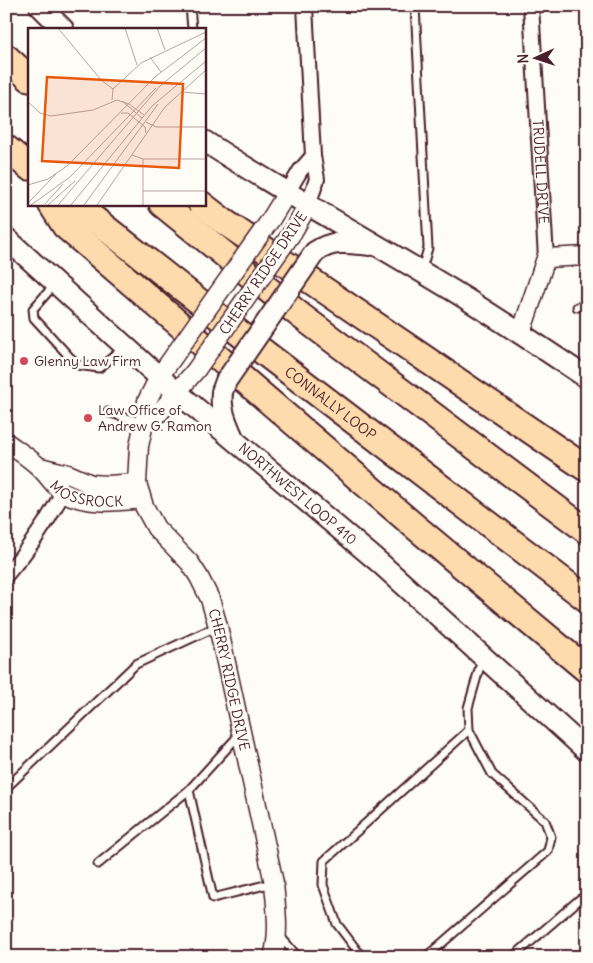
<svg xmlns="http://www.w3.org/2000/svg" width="593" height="963" font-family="Delius,sans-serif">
<rect width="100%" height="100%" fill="#fdfcf7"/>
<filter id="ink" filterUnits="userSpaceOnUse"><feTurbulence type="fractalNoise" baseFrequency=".02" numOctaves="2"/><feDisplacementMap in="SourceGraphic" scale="10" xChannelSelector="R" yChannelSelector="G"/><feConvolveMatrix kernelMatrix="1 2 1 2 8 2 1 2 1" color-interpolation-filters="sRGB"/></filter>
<g filter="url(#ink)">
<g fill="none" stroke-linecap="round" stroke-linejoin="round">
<g stroke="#4a1f2b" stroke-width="11">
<g id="service">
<path d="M190,6L192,29"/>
<path d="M415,6L428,248L422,269"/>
<path d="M55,284L33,309L34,318L77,365L99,368L124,348"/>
<path d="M577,307L587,306"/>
<path d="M107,412L144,423"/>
<path d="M239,735L189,790L213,898L273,883"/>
<path d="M6,788L136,664L218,626"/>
<path d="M98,864L189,790"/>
<path d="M279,935L298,957"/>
<path d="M362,957L337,924L323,885L324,861L469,730"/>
<path d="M426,957L548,851L551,837L545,821L492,774L469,730L468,708L482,659"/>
<path d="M513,957L580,899L587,896"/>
</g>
</g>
<g stroke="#4a1f2b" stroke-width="18">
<g id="minor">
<path d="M305,6L313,156L317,179L308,205"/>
<path id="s1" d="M531,6L546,258"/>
<path d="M287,193L300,171L313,156"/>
<path d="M6,575C29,549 47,523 63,492"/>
</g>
</g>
<g stroke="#4a1f2b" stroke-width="21">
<g id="tertiary">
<path d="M271,219L287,193"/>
<path d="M292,233L308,205"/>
<path d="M521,333L546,258L587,256"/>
<path id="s2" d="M176,353L159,377L147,401L144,423L139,446L137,483L144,506L156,528L190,563L199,577L210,599L218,626L274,883C276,908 280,933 273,957"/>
<path d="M144,423L160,412L196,370"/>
<path id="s3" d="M6,442C17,450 30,458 40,468C48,475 55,488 64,493C89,505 115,502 141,499"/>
<path d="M40,467L68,474L91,484L108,485L137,483"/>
</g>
</g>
<g stroke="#4a1f2b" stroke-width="24">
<g id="secondary">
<path d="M40,6L63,29"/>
<path d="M204,141C283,192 366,238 447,287C495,316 541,347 587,378"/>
<path id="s4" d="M6,238L159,377L380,563L587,751"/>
<path d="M315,252C334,239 349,243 370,245"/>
<path d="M222,392C220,409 226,422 233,438"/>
</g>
</g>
<g stroke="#4a1f2b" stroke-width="29">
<g id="motorway">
<path d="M6,57L29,78"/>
<path d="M6,148L29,167"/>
<path d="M51,204L65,226L412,524L587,670"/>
<path id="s5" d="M75,204L266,354L587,599"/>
<path d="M162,204L301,316L587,531"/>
<path d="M201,204L223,221L587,469"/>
</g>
</g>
<use href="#service" stroke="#fdfcf7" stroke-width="7"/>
<use href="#minor" stroke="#fdfcf7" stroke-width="14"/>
<use href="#tertiary" stroke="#fdfcf7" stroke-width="18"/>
<use href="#secondary" stroke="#fdfcf7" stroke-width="20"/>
<use href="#motorway" stroke="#fedbac" stroke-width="25"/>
<g stroke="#4a1f2b" stroke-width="21" stroke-linecap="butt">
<g id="tertiary-bridge">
<path d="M176,353L271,219"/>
<path d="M196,370L292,233"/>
</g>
</g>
<g stroke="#4a1f2b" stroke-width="24" stroke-linecap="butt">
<path id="secondary-bridge" d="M222,392L226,381L315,252"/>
</g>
<use href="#tertiary-bridge" stroke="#fdfcf7" stroke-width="18"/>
<use href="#secondary-bridge" stroke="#fdfcf7" stroke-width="20"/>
</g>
</g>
<g fill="#d1495b" stroke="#fdfcf7" stroke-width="2">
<circle cx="24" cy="361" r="5"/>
<circle cx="88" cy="418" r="5"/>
</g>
<g text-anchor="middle" stroke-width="5" stroke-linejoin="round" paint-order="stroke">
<g font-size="14" fill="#4a1f2b" stroke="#fdfcf7">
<text dy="5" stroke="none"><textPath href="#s1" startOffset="166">TRUDELL DRIVE</textPath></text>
<text transform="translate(263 273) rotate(-56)" y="5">CHERRY RIDGE DRIVE</text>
<text dy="5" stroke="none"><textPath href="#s5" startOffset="324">CONNALLY LOOP</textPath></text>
<text dy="5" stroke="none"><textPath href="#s3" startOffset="100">MOSSROCK</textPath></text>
<text dy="5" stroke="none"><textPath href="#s4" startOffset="388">NORTHWEST LOOP 410</textPath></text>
<text dy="5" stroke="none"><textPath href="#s2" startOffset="361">CHERRY RIDGE DRIVE</textPath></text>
</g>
<g font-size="14" fill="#4a1f2b" stroke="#fdfcf7" text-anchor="start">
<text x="34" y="366">Glenny Law Firm</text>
<text x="98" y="415">Law Office of<tspan x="98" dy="16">Andrew G. Ramon</tspan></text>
</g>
</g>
<g transform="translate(28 28)">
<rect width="178" height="178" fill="#fdfcf7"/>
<path fill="none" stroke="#b5a4a5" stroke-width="1" d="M30,0L73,52L85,61M97,0L109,37M129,0L137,22M122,29L133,44M154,64L178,66M84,72L85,61L113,35L178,4M94,73L114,90M0,74L12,85L23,88L65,82L89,72L101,76L116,87M93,85H100L117,99L118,105M118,94L128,99H178M104,127L115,131H178M115,131V177M0,157L20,151L39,138L127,49L178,10M115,163H178M0,175L28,146M17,176L35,156M3,177L42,149L128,60M20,177L47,153M30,177L132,58L178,20M43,177L124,78L178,33M56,177L130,76M69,177L137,79L178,42"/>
<path fill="#e8590c" fill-opacity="0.15" stroke="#e8590c" stroke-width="2.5" d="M19,49L155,56L151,140L14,133Z"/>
<rect width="178" height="178" fill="none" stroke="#4a1f2b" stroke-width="2.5"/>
</g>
<rect width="593" height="963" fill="none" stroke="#fdfcf7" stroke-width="25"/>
<rect x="12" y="12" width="568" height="938" fill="none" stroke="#4a1f2b" stroke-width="2" filter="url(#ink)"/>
<g transform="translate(536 58) rotate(267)" stroke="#fdfcf7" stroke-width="4" paint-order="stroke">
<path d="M0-4L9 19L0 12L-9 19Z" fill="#4a1f2b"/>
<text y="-8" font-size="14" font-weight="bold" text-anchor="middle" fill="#4a1f2b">N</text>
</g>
</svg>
